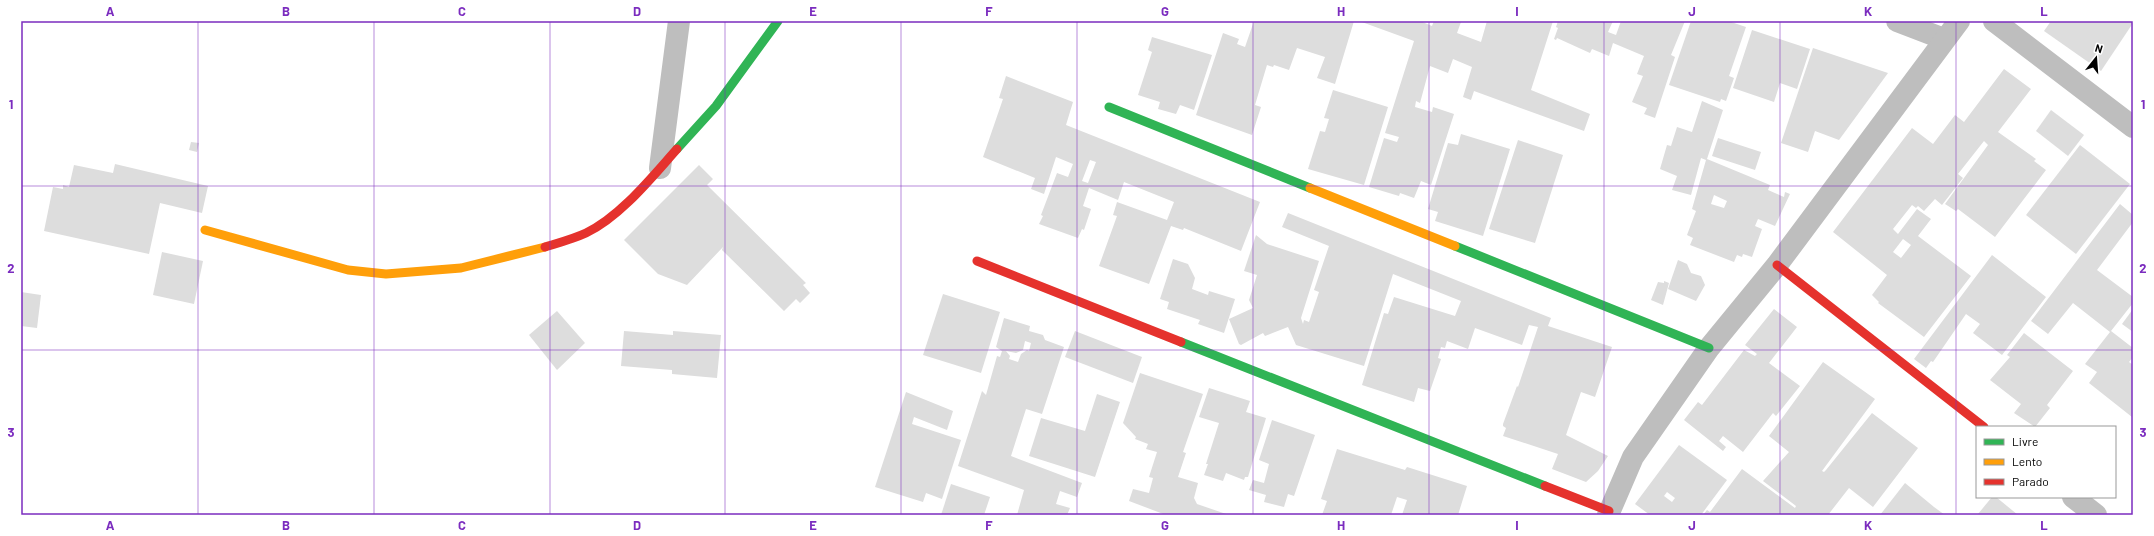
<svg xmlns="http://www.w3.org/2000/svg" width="2154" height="536" font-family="Barlow,sans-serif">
<rect width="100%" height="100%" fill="#fff"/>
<g fill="#ddd" fill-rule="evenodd">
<path d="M1254,21H1354L1335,84L1317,78L1325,57L1297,48L1289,70L1274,65L1273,67L1267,65L1255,105L1261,107L1252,135L1196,115L1223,33L1239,39L1237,44L1245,47Z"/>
<path d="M1359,21H1420L1432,26L1434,21H1458L1461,22L1457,33L1481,42L1487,21H1553L1531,90L1590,114L1584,131L1474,91L1471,100L1463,97L1472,67L1453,59L1448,73L1430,66L1420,103L1416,101L1415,107L1432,112L1433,107L1454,114L1431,185L1421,181L1414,198L1400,193L1399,196L1369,187L1384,138L1397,142L1399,137L1385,133L1414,41Z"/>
<path d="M1558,21H1613L1608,32L1616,35L1621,21H1685L1671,55L1675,57L1655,118L1644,114L1647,108L1632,102L1643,76L1637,74L1644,56L1613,43L1609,56L1592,49L1590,53L1557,38L1556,40L1554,39L1558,28L1556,27Z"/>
<path d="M1691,21H1728L1746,27L1729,76L1734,78L1726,101L1721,99L1720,102L1669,85Z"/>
<path d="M2051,21H2131L2133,23L2101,71L2044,31Z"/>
<path d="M1752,30L1810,49L1797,89L1780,83L1774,102L1733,88Z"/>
<path d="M1152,37L1212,55L1194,110L1180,105L1176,114L1158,109L1160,102L1138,95L1152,52L1148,50Z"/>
<path d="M1813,48L1888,73L1839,140L1815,131L1808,152L1781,143Z"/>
<path d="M2004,69L2031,89L1998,132L2036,159L2034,161L2046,170L1995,237L1958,209L1956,211L1945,204L1988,145L1984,141L1958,174L1963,178L1942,205L1935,199L1924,211L1918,206L1916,208L1912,205L1893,229L1898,234L1917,209L1931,219L1918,236L1971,276L1924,337L1878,303L1879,302L1872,295L1887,275L1833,232L1912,128L1933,144L1955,115L1964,122ZM1903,239L1911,245L1901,258L1893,252Z"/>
<path d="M1006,76L1073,102L1066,125L1260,202L1241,251L1184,228L1183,230L1171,226L1149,284L1099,266L1117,216L1113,215L1117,202L1167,220L1174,202L1124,182L1118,200L1089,188L1083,206L1091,209L1084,230L1082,229L1078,238L1039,224L1043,216L1041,215L1057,173L1068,177L1073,164L1056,157L1044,194L1031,189L1035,178L983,157L1003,99L999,98ZM1090,160L1096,162L1088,183L1082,181Z"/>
<path d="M1333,90L1388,107L1364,185L1308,169L1320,131L1325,132L1329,119L1324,118Z"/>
<path d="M1702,101L1723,110L1707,159L1770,185L1768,190L1784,197L1785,192L1790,194L1775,226L1758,219L1755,226L1762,229L1752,257L1743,254L1742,257L1737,255L1734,262L1690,245L1693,238L1687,235L1696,211L1692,209L1706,160L1701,158L1691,195L1672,190L1677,176L1660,169L1667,145L1671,146L1677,127L1692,132ZM1714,195L1727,201L1724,208L1711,204Z"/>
<path d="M2051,110L2084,135L2068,156L2036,131Z"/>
<path d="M1461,134L1510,149L1483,236L1435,221L1438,212L1428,209L1448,143L1458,145Z"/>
<path d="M1718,138L1761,152L1755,170L1712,156Z"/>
<path d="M1518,140L1563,155L1535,243L1489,229Z"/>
<path d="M191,142L199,143L197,152L189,150Z"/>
<path d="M2080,145L2130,184L2076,254L2026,215Z"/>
<path d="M115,164L208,186L202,213L160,203L149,254L44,231L53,187L63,189V185L69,187L74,165L113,173Z"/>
<path d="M699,165L713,179L707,185L806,283L803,285L810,293L800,303L796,299L784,311L722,250L723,247L687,285L658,274L624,240Z"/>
<path d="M2120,204L2133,215V222L2097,270L2133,297V303L2111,331L2133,348V357L2129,362L2133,365L2132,417L2089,383L2097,372L2085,364L2110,332L2073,303L2048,334L2031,321Z"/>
<path d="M1288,213L1551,318L1548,326L1612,347L1595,397L1581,392L1566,435L1608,456L1598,471L1586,482L1552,469L1558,454L1503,436L1506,428L1503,426V424L1517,386L1518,387L1538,327L1529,325L1522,345L1475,328L1468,349L1447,341L1445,348L1441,347L1438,358L1441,359L1430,391L1418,388L1414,402L1362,385L1384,313L1388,314L1394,297L1455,316L1461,301L1393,274L1364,366L1296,345L1288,327L1265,336L1263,333L1241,345L1239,344L1229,319L1253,308L1249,300L1257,275L1244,271L1256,235L1267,244L1319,261L1301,318L1303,324L1304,320L1309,322L1319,292L1314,290L1329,246L1282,227Z"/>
<path d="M162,252L203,261L194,304L153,295Z"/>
<path d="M1992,255L2046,297L2002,355L1973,333L1980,324L1966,314L1933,362L1931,361L1926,368L1914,359Z"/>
<path d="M1173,259L1188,264L1195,278L1192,289L1208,295L1209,291L1235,299L1224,333L1198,324L1200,320L1167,309L1169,302L1160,299Z"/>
<path d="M1678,260L1687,264L1691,273L1701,276L1705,285L1696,301L1668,289Z"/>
<path d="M1664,281L1669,283L1663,305L1651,300L1658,282L1664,283Z"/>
<path d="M21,292L41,295L37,328L21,326Z"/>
<path d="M943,294L1000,312L981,373L923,355Z"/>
<path d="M1774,309L1797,327L1769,363L1800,386L1776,416L1773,413L1743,452L1723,436L1719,441L1726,447L1723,451L1684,420L1698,402L1702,405L1744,350L1755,356L1757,354L1745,345Z"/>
<path d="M2133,309V332L2122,324Z"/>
<path d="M557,311L585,343L557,370L529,335Z"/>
<path d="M1004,318L1030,326L1029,331L1043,335L1045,340L1064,347L1042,414L1026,409L1011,456L1082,483L1077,497L1060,491L1056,504L1070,508L1067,515H1017L1024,490L958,466L982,391L986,395L997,356L1000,357L1002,351L996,347ZM1025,341L1031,343L1029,351L1027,350L1021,354L1018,362L1009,359L1010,356L1006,351L1016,353L1023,350Z"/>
<path d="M624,331L673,335V331L721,335L717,378L672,374V370L621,366Z"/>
<path d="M1075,331L1142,357L1133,383L1065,357Z"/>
<path d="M2024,333L2073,371L2047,405L2050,408L2035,427L2014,413L2021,404L1990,380L2010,357L2007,355Z"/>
<path d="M1823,362L1875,399L1822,471L1824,472L1826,470L1872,413L1918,448L1873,507L1849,488L1828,515H1703L1707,510L1710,512L1742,469L1795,508L1796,506L1763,481L1789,452L1769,436Z"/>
<path d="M1140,373L1203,394L1183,452L1186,453L1178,477L1198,483L1194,498L1197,504L1229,515H1166L1129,501L1133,489L1149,493L1153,478L1149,477L1157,452L1146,449L1148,444L1135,439L1136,437L1123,423Z"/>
<path d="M1209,388L1250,401L1246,412L1266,418L1248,477H1245L1244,480L1226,473L1223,481L1204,475L1208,464H1206L1219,423L1199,417Z"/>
<path d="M906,392L953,411L947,430L914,417L912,424L961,440L942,499L926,493L923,502L875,487Z"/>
<path d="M1097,394L1120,402L1095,477L1029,456L1041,418L1085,431Z"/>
<path d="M1272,420L1315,435L1294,496L1288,494L1284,507L1264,502L1266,495L1249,490L1253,480L1264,483L1269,464L1259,460Z"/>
<path d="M1679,445L1727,480L1701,515H1650L1635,504ZM1667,492L1675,498L1672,502L1664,496Z"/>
<path d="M1337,449L1405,470L1407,467L1467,486L1458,515H1402L1407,500L1397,497L1391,515H1322L1327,501L1321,499Z"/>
<path d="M1905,483L1934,507L1945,515H1880Z"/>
<path d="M951,484L990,497L984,515H941Z"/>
<path d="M1992,497H1996L2018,515H1974L1978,514Z"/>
</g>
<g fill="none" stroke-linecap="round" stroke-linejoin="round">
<g stroke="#bebebe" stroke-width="22">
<path d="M1897,21L1944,39"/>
<path d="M1994,21L2133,127"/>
<path d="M660,168L679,21"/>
<path d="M2073,497L2096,515"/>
<path d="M1608,515L1633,457L1709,348L1777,265L1959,21"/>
</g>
<g stroke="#30b455" stroke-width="9">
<path d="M1109,107L1310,188"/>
<path d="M677,149L716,106L778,21"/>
<path d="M1455,246L1709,348"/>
<path d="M1181,342L1545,486"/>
</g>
<g stroke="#ff9f0a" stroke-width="9">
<path d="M1310,188L1455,246"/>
<path d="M205,230L348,270L386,274L461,268L545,247"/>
</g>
<g stroke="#e5322d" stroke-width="9">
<path d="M545,247C558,243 573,239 586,233C620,217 652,177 677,149"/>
<path d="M977,261L1181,342"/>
<path d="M1777,265L1984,427"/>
<path d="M1545,486L1609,511"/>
</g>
</g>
<path fill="none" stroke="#7b2cbf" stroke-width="1" stroke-opacity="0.55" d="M198,21V515M374,21V515M550,21V515M725,21V515M901,21V515M1077,21V515M1253,21V515M1429,21V515M1604,21V515M1780,21V515M1956,21V515M21,186H2133M21,350H2133"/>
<rect width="2154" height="536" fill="none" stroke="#ffffff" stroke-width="44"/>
<rect x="1976" y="426" width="140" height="72" fill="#ffffff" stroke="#999999"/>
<rect x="1984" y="439" width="20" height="6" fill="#30b455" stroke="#999999"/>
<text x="2012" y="446" font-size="12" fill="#000000">Livre</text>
<rect x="1984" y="459" width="20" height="6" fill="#ff9f0a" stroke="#999999"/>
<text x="2012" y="466" font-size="12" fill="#000000">Lento</text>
<rect x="1984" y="479" width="20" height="6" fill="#e5322d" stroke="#999999"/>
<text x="2012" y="486" font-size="12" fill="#000000">Parado</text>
<g transform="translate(2096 58) rotate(17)" stroke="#ffffff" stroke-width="3" paint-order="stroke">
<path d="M0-3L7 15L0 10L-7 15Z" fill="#000000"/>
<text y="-6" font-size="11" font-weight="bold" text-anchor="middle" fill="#000000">N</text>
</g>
<rect x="22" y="22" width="2110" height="492" fill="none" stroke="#7b2cbf" stroke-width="1.5"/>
<g font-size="13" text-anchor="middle" font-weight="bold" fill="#7b2cbf">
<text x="110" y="16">A</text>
<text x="286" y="16">B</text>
<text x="462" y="16">C</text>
<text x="637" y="16">D</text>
<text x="813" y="16">E</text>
<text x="989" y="16">F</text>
<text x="1165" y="16">G</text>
<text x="1341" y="16">H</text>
<text x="1517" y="16">I</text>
<text x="1692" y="16">J</text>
<text x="1868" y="16">K</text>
<text x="2044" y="16">L</text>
<text x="11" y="109">1</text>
<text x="2143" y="109">1</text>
<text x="11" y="273">2</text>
<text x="2143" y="273">2</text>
<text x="11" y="437">3</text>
<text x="2143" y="437">3</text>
<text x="110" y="530">A</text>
<text x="286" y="530">B</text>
<text x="462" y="530">C</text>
<text x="637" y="530">D</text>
<text x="813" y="530">E</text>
<text x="989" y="530">F</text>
<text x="1165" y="530">G</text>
<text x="1341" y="530">H</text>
<text x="1517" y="530">I</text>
<text x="1692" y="530">J</text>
<text x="1868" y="530">K</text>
<text x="2044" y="530">L</text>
</g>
</svg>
